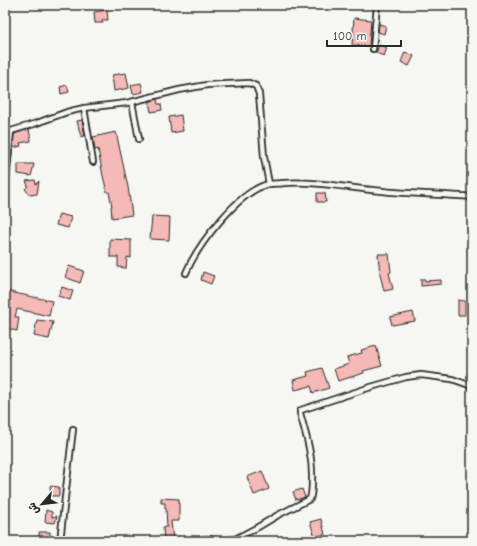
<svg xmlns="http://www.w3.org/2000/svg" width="477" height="546" font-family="'Comic Neue','Playpen Sans Arabic',sans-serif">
<rect width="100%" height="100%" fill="#f6f6f2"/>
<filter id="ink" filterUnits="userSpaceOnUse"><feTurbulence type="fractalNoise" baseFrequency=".025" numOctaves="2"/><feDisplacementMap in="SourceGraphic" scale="8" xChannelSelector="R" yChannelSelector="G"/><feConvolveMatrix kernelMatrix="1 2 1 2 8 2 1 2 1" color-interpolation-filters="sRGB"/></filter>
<g filter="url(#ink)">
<g fill="#f5b9b7" stroke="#2b2b2b">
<path d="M107,10L108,20H102L103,23H95L94,12Z"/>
<path d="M354,18L371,20L369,46L352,45Z"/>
<path d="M379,24L386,26L384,34L378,32Z"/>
<path d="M379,45L387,48L384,56L376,53Z"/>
<path d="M405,52L414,56L409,66L401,62Z"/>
<path d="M126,73L129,88L114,91L112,75Z"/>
<path d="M141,83L143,92L133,94L131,85Z"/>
<path d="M67,85L69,92L61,94L60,87Z"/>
<path d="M157,99L158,104H161L162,110L151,112L149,102Z"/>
<path d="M181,115L183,131L171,133L169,117Z"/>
<path d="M82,120L85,135L81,137L77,121Z"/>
<path d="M29,129L31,141L20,143L21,146L13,148L14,134Z"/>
<path d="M116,132L128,187L132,215L112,218L111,206H112L109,192H107L103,176L98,149L95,150L93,137Z"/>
<path d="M18,164H34L31,176L18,174Z"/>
<path d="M35,180L36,184L39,181L37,194L30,195L25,189L28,186L26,181Z"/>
<path d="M317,193H325L326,202H317Z"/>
<path d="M59,214L71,217L68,228L56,225Z"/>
<path d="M152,216L170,217L169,240L150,239Z"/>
<path d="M110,239L131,240V258L127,257L126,268L118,267V257H110Z"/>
<path d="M378,254H389L391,272L389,273L393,289L384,291L380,274Z"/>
<path d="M69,266L84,271L80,283L65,277Z"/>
<path d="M203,272L214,276L211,284L201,280Z"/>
<path d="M421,279H425V281L441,280V284L421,286Z"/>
<path d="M62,287L73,291L70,300L58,296Z"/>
<path d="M5,291L52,301L49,316L17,309L15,317H19L17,331L5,328Z"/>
<path d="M458,300L465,301V315H458Z"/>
<path d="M413,312L415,321L392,325L390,317Z"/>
<path d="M37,320L53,322L49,339L34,336Z"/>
<path d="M376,346L382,366L363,371L364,373L348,378L338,381L334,369L349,364L347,357L362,353L361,350Z"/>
<path d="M322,368L329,388L313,393L311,386L295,390L293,380L308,376L307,372Z"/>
<path d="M262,471L269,489L254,495L247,477Z"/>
<path d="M50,486L59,487V496H51Z"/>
<path d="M302,489L305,497L296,500L293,492Z"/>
<path d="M161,498L179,499V521H171L173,541H164L163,527H167L166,508H165V503H161Z"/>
<path d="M46,510L52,512V517L57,516L55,523L45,522Z"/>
<path d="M321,519L325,534L315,537L310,522Z"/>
<path d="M39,532H50V536L48,537L47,541H39Z"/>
</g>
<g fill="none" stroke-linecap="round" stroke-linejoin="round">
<g stroke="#2b2b2b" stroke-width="8">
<g id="street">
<path d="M373,49L377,5"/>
<path d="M132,102L139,139"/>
<path d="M84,108L93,162"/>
<path d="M5,131H11L34,124L67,112L84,108L127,103L179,90L207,85L249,83L256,86L259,94L264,157L269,184"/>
<path d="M5,190L11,131"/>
<path d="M186,273C197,246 239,190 269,184C274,183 279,184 284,183C314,181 343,187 372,190C405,194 439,194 472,197"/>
<path d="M60,541L73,429"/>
<path d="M198,541C204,537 212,540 219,541"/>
<path d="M221,541L235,539L258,527L278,515L310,499C312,493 312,487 312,480C313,457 306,435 300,413V411L301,410L371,387L406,377L421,375L452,379L472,386"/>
</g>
</g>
<use href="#street" stroke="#f6f6f2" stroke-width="4.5"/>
</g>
</g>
<rect width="477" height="546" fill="none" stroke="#f6f6f2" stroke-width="20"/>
<rect x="10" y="10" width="457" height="526" fill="none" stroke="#2b2b2b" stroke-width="1.5" filter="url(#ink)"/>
<g transform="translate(42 504) rotate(242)" stroke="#f6f6f2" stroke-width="3" paint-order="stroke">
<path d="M0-3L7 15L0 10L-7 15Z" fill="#2b2b2b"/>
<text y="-6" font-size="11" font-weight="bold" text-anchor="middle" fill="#2b2b2b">ش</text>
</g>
<path d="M327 40v6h74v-6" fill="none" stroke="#2b2b2b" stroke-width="2"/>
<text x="333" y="40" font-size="12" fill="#2b2b2b" stroke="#f6f6f2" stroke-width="3" paint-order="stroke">100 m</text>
</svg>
